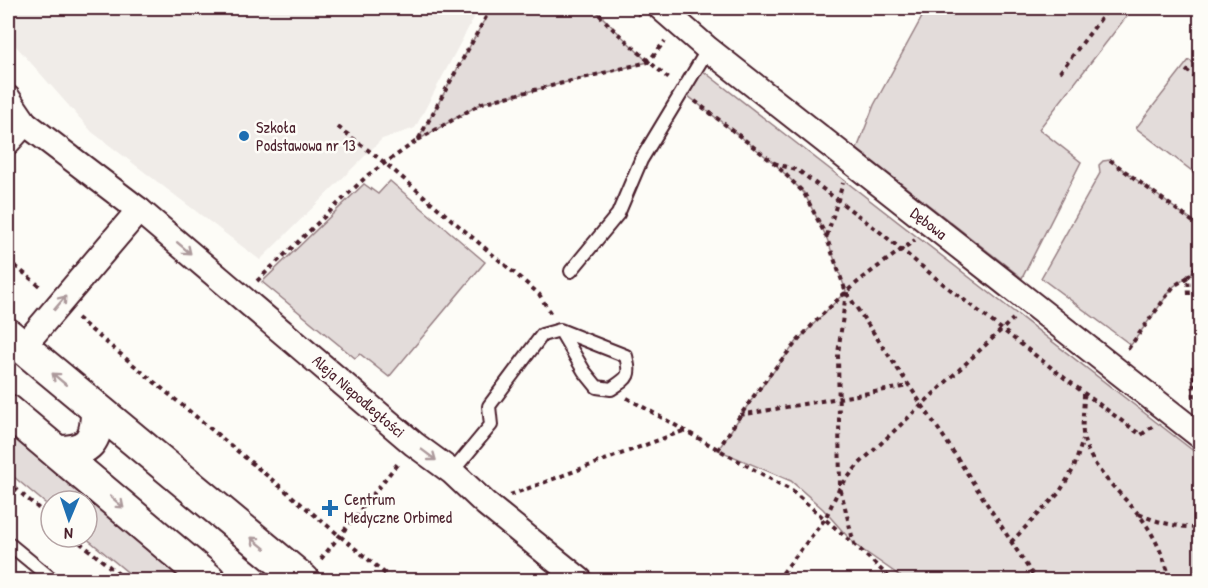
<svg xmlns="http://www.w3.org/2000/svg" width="1208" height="588" font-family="'Patrick Hand',sans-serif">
<rect width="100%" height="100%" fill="#fdfcf7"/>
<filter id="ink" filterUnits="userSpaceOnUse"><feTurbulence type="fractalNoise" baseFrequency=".0167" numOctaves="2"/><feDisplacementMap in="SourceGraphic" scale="12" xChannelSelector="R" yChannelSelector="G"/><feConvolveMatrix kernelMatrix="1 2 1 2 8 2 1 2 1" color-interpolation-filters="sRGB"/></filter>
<g filter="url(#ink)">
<path fill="#f0ece8" d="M8,8H479L415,128L382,139L260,260L92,132L8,37Z"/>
<g fill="#e3dcda" stroke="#967e82" stroke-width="1.5">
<path d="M491,8H593L648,62L482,103L418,140Z"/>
<path d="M927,8H940L952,16L959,8H1133L1039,129L1081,162L1022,278L857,149L874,105Z"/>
<path d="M1189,60L1200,67V177L1136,128Z"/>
<path d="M698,67L1200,456V580H906L854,544L823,509L791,481L718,450L750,402L798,340L846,291L826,236L804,193L774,163L683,92Z"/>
<path d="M1110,160L1200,227V262L1188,277L1174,286L1131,345L1041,278L1100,173L1099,165L1103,161Z"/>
<path d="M390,181L485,262L389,377L360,354L355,358L262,282L364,184L378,194Z"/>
<path d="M8,428L190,580H137L85,537H87V501H51V508L8,472Z"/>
</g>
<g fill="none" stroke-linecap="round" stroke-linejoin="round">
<g stroke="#4a1f2b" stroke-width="16">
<g id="service">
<path d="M571,271L618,214L641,160L708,49"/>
<path d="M452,472L491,425L489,406L542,335L560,330L626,356C631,377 629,377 611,389L597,387L584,371L560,330"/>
<path d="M8,543L53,580"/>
</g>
</g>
<g stroke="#4a1f2b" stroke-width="28">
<g id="minor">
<path d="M661,8L708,49L1200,436"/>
<path d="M8,98L25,123L139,210L414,444L452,472L486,504L580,580"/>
<path d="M8,142L25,123"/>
<path d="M22,348L139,210"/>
</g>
</g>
<g stroke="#4a1f2b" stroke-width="36">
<g id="tertiary">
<path d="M8,335L303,580"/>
<path d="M8,411L209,580"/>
<path d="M59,452C89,452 97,440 97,411"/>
</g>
</g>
<g stroke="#4a1f2b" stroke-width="4" stroke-dasharray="4.5 4.5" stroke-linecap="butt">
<path d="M593,8L614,30L669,79"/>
<path d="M631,8L639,15"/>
<path d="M1191,8L1200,15"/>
<path d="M1186,70L1200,81"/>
<path d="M1060,72L1109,8"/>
<path d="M695,101L774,163L804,193L826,236L846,292L945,439L1036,580"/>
<path d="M338,127L385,163L539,294L552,316"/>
<path d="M418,140L482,103L648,62L665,41"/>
<path d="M1110,160L1200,227"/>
<path d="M774,163L799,171L880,232L937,279L1084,393L1141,435L1153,426"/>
<path d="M1200,163L1194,172L1200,177"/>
<path d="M827,236L843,183"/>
<path d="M8,260L42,288"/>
<path d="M257,281L368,175L418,140L491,8"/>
<path d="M846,292L838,354L840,487L854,544"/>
<path d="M1189,295L1188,277L1200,262"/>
<path d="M77,318L393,580"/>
<path d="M1128,349L1174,286L1188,277"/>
<path d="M1193,366L1194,401"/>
<path d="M1084,394C1084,408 1081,427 1084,440C1094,473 1119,490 1139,515C1155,535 1163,556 1171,580"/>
<path d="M627,398L792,491L854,544L892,580"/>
<path d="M740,415L909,386"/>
<path d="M718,450C753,393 795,338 845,293C867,273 892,257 915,240"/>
<path d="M8,482L51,519"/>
<path d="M510,495L683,431"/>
<path d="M1139,514C1159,523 1178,527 1200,528"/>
<path d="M73,537L126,580"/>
<path d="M1011,542L1059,493L1074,468L1083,439"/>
<path d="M321,559L399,462"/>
<path d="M777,580L825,519L840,487L858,465L1013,319"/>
</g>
<use href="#service" stroke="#fdfcf7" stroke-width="12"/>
<use href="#minor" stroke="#fdfcf7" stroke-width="24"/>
<use href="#tertiary" stroke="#fdfcf7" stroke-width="32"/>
</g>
<defs><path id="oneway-shaft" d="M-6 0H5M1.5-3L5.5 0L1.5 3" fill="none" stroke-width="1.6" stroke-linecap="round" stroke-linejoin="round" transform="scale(1.5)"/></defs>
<g stroke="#ac999b">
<use href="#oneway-shaft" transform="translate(184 248) rotate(40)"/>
<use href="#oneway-shaft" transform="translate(60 303) rotate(-50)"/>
<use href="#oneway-shaft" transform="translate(59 379) rotate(-140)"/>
<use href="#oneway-shaft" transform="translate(429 455) rotate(37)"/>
<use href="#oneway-shaft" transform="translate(117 502) rotate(41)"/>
<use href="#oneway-shaft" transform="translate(258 543) rotate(-141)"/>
</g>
</g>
<g fill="#1f6fb2" stroke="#fdfcf7" stroke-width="2">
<circle cx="244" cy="136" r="6"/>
<path d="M327 499h6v6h6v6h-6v6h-6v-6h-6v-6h6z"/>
</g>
<g text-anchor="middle" stroke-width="5" stroke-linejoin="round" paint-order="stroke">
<g font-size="16" fill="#4a1f2b" stroke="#fdfcf7" text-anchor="start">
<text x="256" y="133">Szkoła<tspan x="256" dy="18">Podstawowa nr 13</tspan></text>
<text x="344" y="505">Centrum<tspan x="344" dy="18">Medyczne Orbimed</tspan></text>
</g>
<g font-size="16" fill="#4a1f2b" stroke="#fdfcf7">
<text transform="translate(929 223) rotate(38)" y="6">Dębowa</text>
<text transform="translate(359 396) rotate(41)" y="6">Aleja Niepodległości</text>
</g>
</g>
<rect width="1208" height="588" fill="none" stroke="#fdfcf7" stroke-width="30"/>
<rect x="15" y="15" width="1178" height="558" fill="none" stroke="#4a1f2b" stroke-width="2" filter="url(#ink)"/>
<g transform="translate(69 519) rotate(182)"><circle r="28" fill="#fdfcf7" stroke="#b5a4a5" stroke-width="1.5"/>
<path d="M0-4.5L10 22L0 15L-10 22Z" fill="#1f6fb2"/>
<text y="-9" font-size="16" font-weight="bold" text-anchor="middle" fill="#4a1f2b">N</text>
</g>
</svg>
